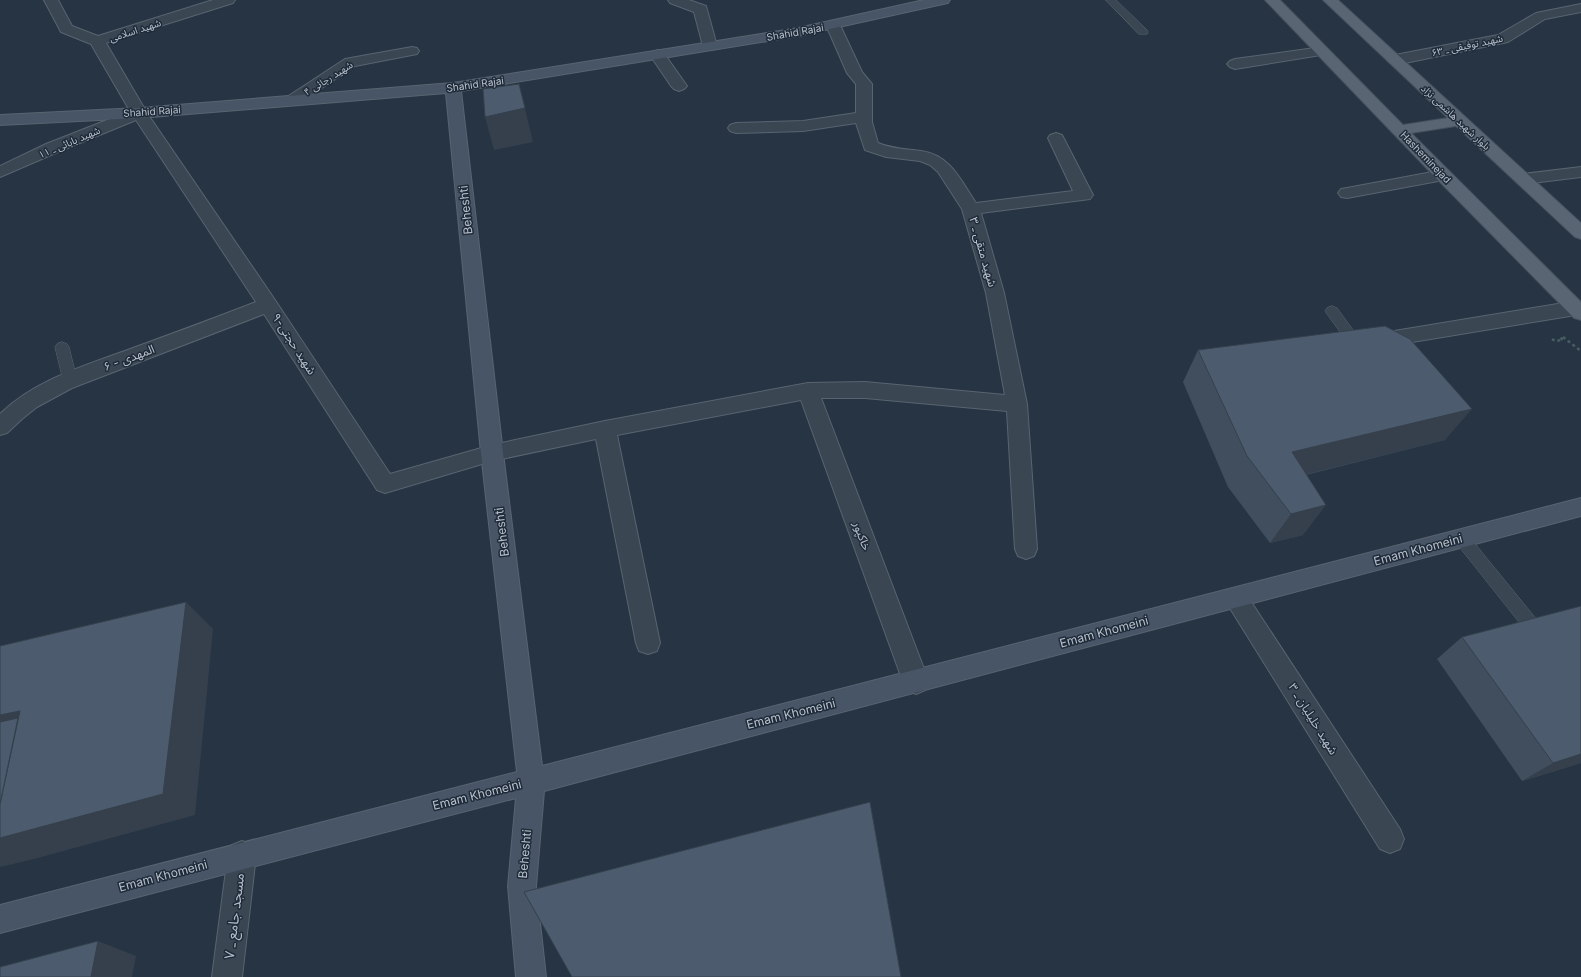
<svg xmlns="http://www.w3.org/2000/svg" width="1581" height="977" font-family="Inter,'Noto Sans Arabic',sans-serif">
<rect width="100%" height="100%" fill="#263444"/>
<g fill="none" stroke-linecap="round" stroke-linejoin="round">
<g stroke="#596470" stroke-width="1">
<g id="lane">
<path d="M1106,0H1116L1147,30L1148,32L1147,34H1139Z"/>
<path d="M1332,306L1337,308L1361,341L1363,344L1361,347L1356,349L1351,347L1327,314L1325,311L1327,308Z"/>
<path d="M62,342L67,344L69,347L77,380L75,384L70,385L65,384L63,380L55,347L57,344Z"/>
<path d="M1462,532L1467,534L1546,631L1548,636L1546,641L1540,643L1534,641L1457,544L1454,539L1457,534Z"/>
</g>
</g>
<g stroke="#596470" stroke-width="2">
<g id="street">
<path d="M44,0H58L72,26L98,36L213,0H235L233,3L106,43L147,113L275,300L390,474L492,445L605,421L808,383L865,382L1005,395L986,293L962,209L938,172L930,165L920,161L886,157L865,150L856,123L803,131L736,133L730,131L728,128L730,125L736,123L803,121L856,113V84L847,73L826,25L828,22L833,21L838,22L840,25L862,72L872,84V122L878,143C892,149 907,149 921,151C951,155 961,181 976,203L1073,191L1048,138L1050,135L1056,133L1062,135L1093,195L1090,199L981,213L1004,293L1027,404L1037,549L1034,556L1026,559L1018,556L1015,549L1007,411L865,398H821L929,682L925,690L916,694L907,690L903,682L801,400L617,435L660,643L657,651L648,654L639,651L636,643L596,439L492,461L385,493L377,490L264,314L72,388L37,407L22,419L7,433L0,435V414C36,379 87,365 133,348C174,333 215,318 256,302L136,120L58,152L0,177V166L46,144L130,111L91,44L61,32Z"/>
<path d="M668,0H689L706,6L717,46L715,49L710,50L705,49L703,46L694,12L670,3Z"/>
<path d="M1581,4V12L1545,19L1508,42L1395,65L1390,63L1387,60L1390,57L1395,55L1498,35L1536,13Z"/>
<path d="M412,47L417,48L419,51L417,54L355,66L299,103L293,105L287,103L285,100L287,97L345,59Z"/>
<path d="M1322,47L1327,48L1329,51L1327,54L1235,69L1230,67L1227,64L1230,61L1235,59Z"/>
<path d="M658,50L663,52L687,86L684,89L679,91L674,89L671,86L650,55L653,52Z"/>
<path d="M1581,167V177L1523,184L1517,183L1514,179L1517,175L1523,174Z"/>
<path d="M1443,170L1449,171L1451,175L1449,179L1347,198L1341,197L1338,193L1341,189L1347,188Z"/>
<path d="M1576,301L1581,303V313L1576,315L1376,348L1369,346L1366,341L1369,336L1376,334Z"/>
<path d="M1236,588L1244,591L1400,829L1404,839L1400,849L1390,853L1380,849L1228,605L1224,598L1228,591Z"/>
<path d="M242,841L252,845L256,855L242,977H212L228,855L232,845Z"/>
</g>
</g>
<g stroke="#596470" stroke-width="2">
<path id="secondary" d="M924,0H950L948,3L943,4L798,36L461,91L503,453L542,766L1581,498V516L544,791L536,886L546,977H516L508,886L516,798L0,933V905L517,772L481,453L446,93L139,118L0,125V115L139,108L453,83L798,28Z"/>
</g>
<g stroke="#444f5c" stroke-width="2">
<path id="primary" d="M1265,0H1280L1403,125L1448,118L1323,0H1338L1581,223V239L1575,237L1456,126L1411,133L1581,302V320L1574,318L1437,179Z"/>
</g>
<g stroke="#475f61" stroke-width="2.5" stroke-dasharray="3 3" stroke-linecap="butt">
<path d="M1563,337L1581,351"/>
<path d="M1552,339L1555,341L1563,340L1560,337"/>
</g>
<use href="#lane" fill="#3b4653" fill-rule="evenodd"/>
<use href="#street" fill="#3b4653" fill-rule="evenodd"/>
<use href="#secondary" fill="#485566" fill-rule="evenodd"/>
<use href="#primary" fill="#596573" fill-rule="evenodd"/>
</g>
<g fill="#414e5e">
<path d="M1198,350L1445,440L1306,475L1303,535L1270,543L1228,487L1183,382Z"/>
<path d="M1462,637L1581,763L1522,781L1437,659Z"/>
</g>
<g fill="#35404c">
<path d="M519,84L533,142L494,150L485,117Z"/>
<path d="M1472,409L1445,440L1271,483L1292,452Z"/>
<path d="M1326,505L1303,535L1270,543L1291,514Z"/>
<path d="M186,602L213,629L195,815L34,859L0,867V715Z"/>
<path d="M1581,754V763L1522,781L1553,763Z"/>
<path d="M98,941L136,956L132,977H91Z"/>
</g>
<g fill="#4c5b6d" stroke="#35404c">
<path d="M519,84L525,108L485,117L483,89Z"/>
<path d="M1385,326L1410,339L1472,409L1292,452L1326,505L1291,514L1247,456L1198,350Z"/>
<path d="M186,602L163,794L0,838V804L20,711L0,715V646Z"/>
<path d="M1581,606V754L1553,763L1462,637Z"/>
<path d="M18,718L0,804V722Z"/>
<path d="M870,802L901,977H572L524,892Z"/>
<path d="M98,941L91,977H0V967Z"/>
</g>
<g text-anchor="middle" stroke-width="3" stroke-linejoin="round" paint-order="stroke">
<g font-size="10" fill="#b8c1cd" stroke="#1f2b39">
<text transform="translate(135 30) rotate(-18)" y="4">شهید اسلامی</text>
<text transform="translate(795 32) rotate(-10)" y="4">Shahid Rajai</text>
<text transform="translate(1467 45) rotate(-12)" y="4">شهید توفیقی ـ ۶۳</text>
<text transform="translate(328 78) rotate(-32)" y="4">شهید رجائی ۴</text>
<text transform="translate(475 84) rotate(-8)" y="4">Shahid Rajai</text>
<text transform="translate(152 111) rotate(-4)" y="4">Shahid Rajai</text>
<text transform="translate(1456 117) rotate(43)" y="4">بلوار شهید هاشمی نژاد</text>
<text transform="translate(69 142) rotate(-23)" y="4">شهید بابائی ـ ۱۱</text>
<text transform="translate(1426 157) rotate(46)" y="4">Hasheminejad</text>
</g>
<g font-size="12" fill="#b8c1cd" stroke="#1f2b39">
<text transform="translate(466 210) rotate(-96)" y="4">Beheshti</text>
<text transform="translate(983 252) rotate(74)" y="4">شهید متقی ـ ۳</text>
<text transform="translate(294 344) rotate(57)" y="4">شهید حجتی-۹</text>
<text transform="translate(129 358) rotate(-21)" y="4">المهدی - ۶</text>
<text transform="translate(502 532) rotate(-97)" y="4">Beheshti</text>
<text transform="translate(862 536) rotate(70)" y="4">خاکپور</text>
<text transform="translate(1418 550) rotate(-15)" y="4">Emam Khomeini</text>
<text transform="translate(1104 632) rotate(-15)" y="4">Emam Khomeini</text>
<text transform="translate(791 714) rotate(-14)" y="4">Emam Khomeini</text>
<text transform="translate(1313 719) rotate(58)" y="4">شهید خلیلیان ـ ۳</text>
<text transform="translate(477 795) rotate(-14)" y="4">Emam Khomeini</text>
<text transform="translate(525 854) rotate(-85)" y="4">Beheshti</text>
<text transform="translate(163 876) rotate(-15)" y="4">Emam Khomeini</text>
</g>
<g font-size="14" fill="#b8c1cd" stroke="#1f2b39">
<text transform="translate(234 916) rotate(-83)" y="5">مسجد جامع ـ ۷</text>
</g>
</g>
</svg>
